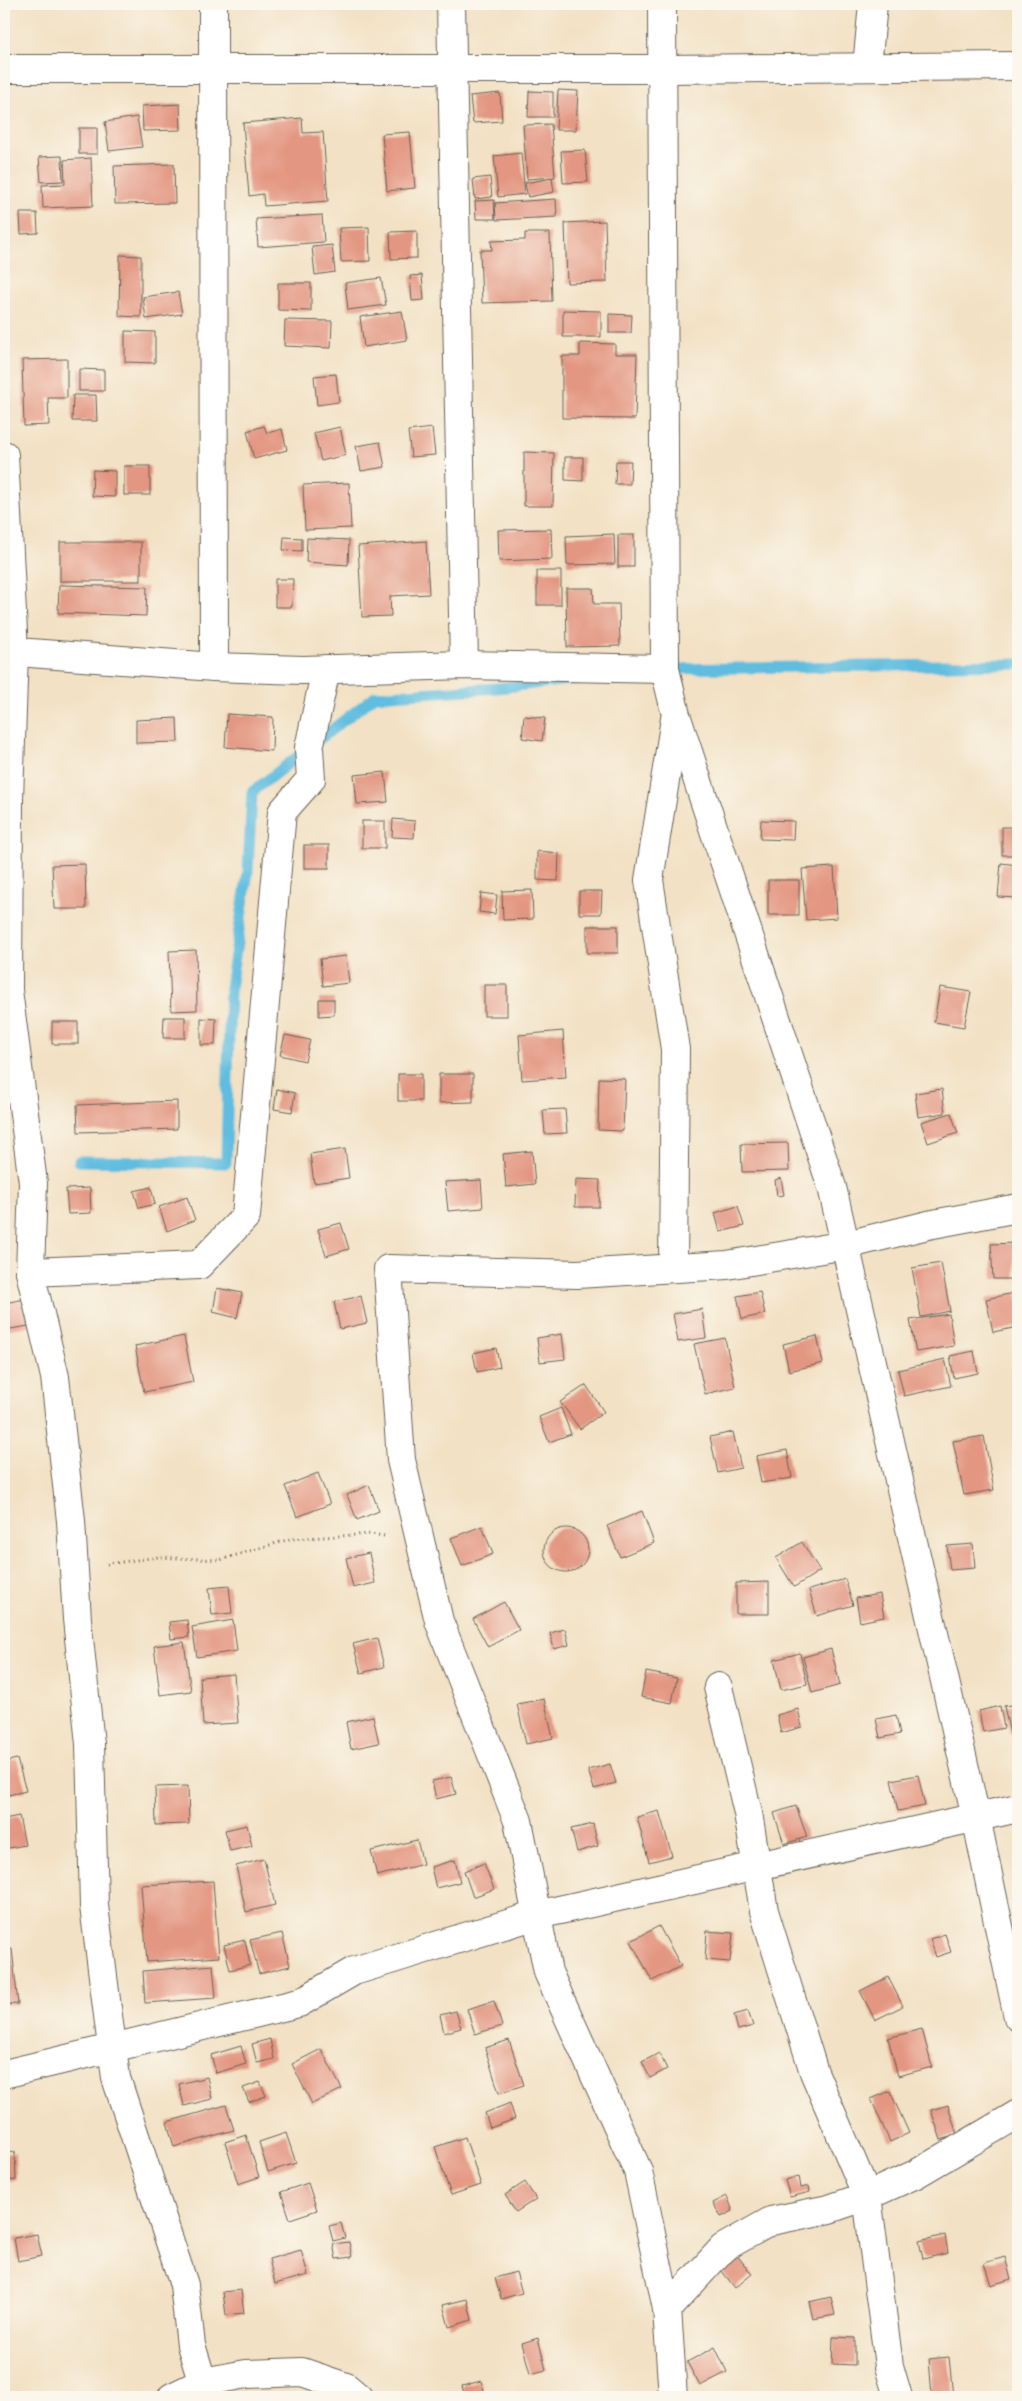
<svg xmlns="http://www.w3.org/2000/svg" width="1022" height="2401" font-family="'IM FELL English',serif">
<rect width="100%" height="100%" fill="#fbf7ec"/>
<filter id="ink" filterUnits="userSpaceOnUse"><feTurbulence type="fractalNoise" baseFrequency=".02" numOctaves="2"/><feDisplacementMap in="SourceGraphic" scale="10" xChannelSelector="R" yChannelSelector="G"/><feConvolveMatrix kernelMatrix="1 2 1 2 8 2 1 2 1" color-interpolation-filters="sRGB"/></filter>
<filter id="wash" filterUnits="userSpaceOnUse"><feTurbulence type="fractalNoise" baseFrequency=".0096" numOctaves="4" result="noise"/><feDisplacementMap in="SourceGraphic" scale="20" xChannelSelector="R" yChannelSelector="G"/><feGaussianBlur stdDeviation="1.12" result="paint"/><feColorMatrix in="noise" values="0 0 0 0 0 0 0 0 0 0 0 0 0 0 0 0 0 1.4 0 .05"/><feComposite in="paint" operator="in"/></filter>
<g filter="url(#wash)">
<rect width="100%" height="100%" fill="#f2e1c4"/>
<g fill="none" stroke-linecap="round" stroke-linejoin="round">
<g stroke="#61bddf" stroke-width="11">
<path d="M665,669L1018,664"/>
<path d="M79,1161L226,1163L230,988L248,872L252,792L375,696L497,688L577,679"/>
</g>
</g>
<g id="blocks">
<g fill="#e39681">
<path d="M558,90L578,91L576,130H556Z"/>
<path d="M529,91L553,92V117H528Z"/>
<path d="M500,93L502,121L473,123L470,96Z"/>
<path d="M180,104L181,130L143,131L142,106Z"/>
<path d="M137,117L142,147L109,151L105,122Z"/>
<path d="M302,118L303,133L323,132L328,201L264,206L263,194L249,196L243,123Z"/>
<path d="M551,124L555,177L527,179L523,125Z"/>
<rect x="79" y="128" width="18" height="26"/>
<path d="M410,132L415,188L387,191L382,134Z"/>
<path d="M585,150L588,182L563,183L561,151Z"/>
<path d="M521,153L525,194L498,197L494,156Z"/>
<path d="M62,156L63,181L41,182L39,157Z"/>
<path d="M91,158L93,206L43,208L42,185L65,184L64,160Z"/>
<path d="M174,164L175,203L115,204L114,166Z"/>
<path d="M490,177L492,197L475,199L473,179Z"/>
<path d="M552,178L554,192L528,197L525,183Z"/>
<path d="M556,199L557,217L496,220L495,203Z"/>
<path d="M494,200L495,219H476L475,201Z"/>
<path d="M20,213H37L38,233L21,234Z"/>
<path d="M322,215L324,242L258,247L256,219Z"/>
<path d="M605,221L607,282L567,283L565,223Z"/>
<path d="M369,227L370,261L341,262L339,228Z"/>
<path d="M417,231V258L391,259L390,232Z"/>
<path d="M525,233H550L552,301L482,303L480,250H492L491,241L525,240Z"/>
<path d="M332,245L335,272L315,275L312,247Z"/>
<path d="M120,255L141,256V317L119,316Z"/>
<path d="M422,275L424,300L412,301L410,276Z"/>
<path d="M381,278L386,305L348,310L345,283Z"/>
<path d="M278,283H311V311L278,310Z"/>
<path d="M178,292L182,314L146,319L143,297Z"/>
<path d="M563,310L601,311V337H563Z"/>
<path d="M402,311L407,340L364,347L360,317Z"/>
<path d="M609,314L632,315L631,333H609Z"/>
<path d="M285,320L332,321L331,348L284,346Z"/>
<path d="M125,331L155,332V363L125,362Z"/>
<path d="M580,343L615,344V354H637L635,419L562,418V356H580Z"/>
<path d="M67,359V398H48L49,425L24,426L22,360Z"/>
<path d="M79,369L104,370V391H79Z"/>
<path d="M336,374L339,402L317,405L314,376Z"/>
<path d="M73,395H96L97,421H72Z"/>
<path d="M264,426L267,433L282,429L287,450L254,459L247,431Z"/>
<path d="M340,427L346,455L321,461L314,433Z"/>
<path d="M432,428L435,455L411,457L408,431Z"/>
<path d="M380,442L385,467L361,471L356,446Z"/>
<path d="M524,452L554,453L553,506H524Z"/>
<path d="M565,457H583V481L565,480Z"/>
<path d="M616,461H631L630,484H615Z"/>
<rect x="124" y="466" width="26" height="29"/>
<path d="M93,470L115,471V497L92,496Z"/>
<path d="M349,483L351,528L305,530L303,485Z"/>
<path d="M551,529L552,559L499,561L498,530Z"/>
<path d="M614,534L615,564L567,565L566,536Z"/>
<rect x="618" y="535" width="16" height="32"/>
<path d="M284,537L302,538V551L283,550Z"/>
<path d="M307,538L349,540L348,565L306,562Z"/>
<path d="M426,541L429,594L390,596L391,616L362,617L358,546Z"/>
<rect x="60" y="542" width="81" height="39"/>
<rect x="537" y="571" width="24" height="34"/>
<path d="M275,579H293L292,607H275Z"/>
<path d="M59,585L147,587L146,616L58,613Z"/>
<path d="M566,588H593L594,604H619L620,646L567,647Z"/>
<path d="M227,714L273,717L272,751L225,747Z"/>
<path d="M524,716L545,718L542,741L522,738Z"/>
<path d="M177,718L178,742L136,743V720Z"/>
<path d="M385,772L388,802L357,804L354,775Z"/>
<path d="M393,819L415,821L414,838L392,837Z"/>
<path d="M761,820L794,821L793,840L760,839Z"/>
<rect x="362" y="821" width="23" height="27"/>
<rect x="1002" y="827" width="16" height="28"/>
<rect x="304" y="845" width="25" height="23"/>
<path d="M537,851L559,853L558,881L537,880Z"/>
<path d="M1001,863L1018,865V898L998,897Z"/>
<path d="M85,864L86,909H54L52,865Z"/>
<path d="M834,867L837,918L806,920L802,869Z"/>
<rect x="768" y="880" width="31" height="35"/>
<path d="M532,890L533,919L503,920L502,891Z"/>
<path d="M579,891H602L601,914H579Z"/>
<path d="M481,893L497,895L495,914L479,912Z"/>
<rect x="587" y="926" width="31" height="27"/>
<path d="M196,950L197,1010L171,1011L169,951Z"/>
<path d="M346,956L349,983L323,986L320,959Z"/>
<rect x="484" y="985" width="23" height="31"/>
<path d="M940,987L971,992L964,1027L934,1022Z"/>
<path d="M319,999H334V1015L319,1016Z"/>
<path d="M164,1017H185V1038H163Z"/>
<path d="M201,1018L216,1019L215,1045H201Z"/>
<rect x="52" y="1022" width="26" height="22"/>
<path d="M563,1031L566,1077L522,1080L519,1035Z"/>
<path d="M285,1035L310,1040L305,1061L280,1055Z"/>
<rect x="398" y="1074" width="23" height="27"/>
<path d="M439,1074H473V1102L439,1103Z"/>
<path d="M599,1078L625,1079L623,1131L598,1130Z"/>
<path d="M277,1089L295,1093L292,1112L274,1109Z"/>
<path d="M942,1089L945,1113L918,1117L915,1093Z"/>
<path d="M177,1101V1129L78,1132L77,1105Z"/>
<path d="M565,1109L567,1133L545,1134L543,1110Z"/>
<path d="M951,1113L958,1133L928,1143L921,1122Z"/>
<path d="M788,1143L789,1171L742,1172L741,1144Z"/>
<path d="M345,1149L349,1178L314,1183L310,1154Z"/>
<path d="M532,1151L535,1184L506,1187L503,1154Z"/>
<path d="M781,1178L784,1195L777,1196L775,1180Z"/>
<path d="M576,1179L600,1180L599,1207H575Z"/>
<path d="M481,1180L483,1208L448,1211L445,1182Z"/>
<path d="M151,1187L155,1204L139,1208L134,1191Z"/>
<path d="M90,1188L91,1213L68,1214L66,1189Z"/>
<path d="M187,1197L195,1220L167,1231L159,1207Z"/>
<path d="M738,1206L744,1226L720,1232L715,1213Z"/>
<path d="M341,1223L349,1249L326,1256L318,1229Z"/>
<path d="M1014,1243L1015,1279H993L991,1244Z"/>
<path d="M941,1263L950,1311L921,1317L912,1268Z"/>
<path d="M217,1288L242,1293L237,1318L213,1312Z"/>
<path d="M760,1292L765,1314L742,1319L737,1296Z"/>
<path d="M1018,1292V1327L993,1332L986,1299Z"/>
<path d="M361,1296L367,1323L340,1329L334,1302Z"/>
<path d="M30,1298L35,1325L4,1330V1303Z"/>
<path d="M702,1309L706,1338L678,1342L673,1314Z"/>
<path d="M949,1314L954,1346L916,1352L910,1320Z"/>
<path d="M562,1334L565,1359L540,1362L537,1338Z"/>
<path d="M184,1336L193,1382L144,1392L135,1346Z"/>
<path d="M817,1336L823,1363L789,1371L783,1344Z"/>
<path d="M725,1338L735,1387L705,1394L694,1344Z"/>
<path d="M496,1348L500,1367L477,1372L473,1353Z"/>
<path d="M974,1351L978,1373L954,1378L950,1356Z"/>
<path d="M945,1359L951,1386L904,1396L898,1370Z"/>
<path d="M586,1385L604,1412L580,1429L560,1402Z"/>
<path d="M561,1408L571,1434L549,1442L539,1417Z"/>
<path d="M733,1432L741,1468L718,1473L710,1437Z"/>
<path d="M984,1436L994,1490L964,1495L953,1441Z"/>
<path d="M787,1450L792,1478L761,1483L756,1456Z"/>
<path d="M318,1473L330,1504L297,1517L285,1486Z"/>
<path d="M369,1485L379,1511L357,1520L347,1495Z"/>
<path d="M642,1511L654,1543L620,1557L607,1526Z"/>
<path d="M482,1526L493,1554L462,1566L451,1538Z"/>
<circle cx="566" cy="1550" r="22"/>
<path d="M802,1542L820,1571L794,1587L776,1558Z"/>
<path d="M973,1544L975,1568L950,1570L947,1546Z"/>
<path d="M369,1553L375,1583L353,1588L346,1558Z"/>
<path d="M845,1579L853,1605L817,1616L809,1590Z"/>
<path d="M769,1582V1614H736V1583Z"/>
<path d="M229,1586L232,1613L212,1615L209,1588Z"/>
<path d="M880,1594L884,1617L860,1622L856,1598Z"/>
<path d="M504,1602L519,1630L488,1647L473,1619Z"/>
<path d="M187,1620L189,1637L171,1639L169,1622Z"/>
<path d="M233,1620L237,1651L197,1657L192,1627Z"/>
<path d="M565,1629L569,1645L554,1649L550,1633Z"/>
<path d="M377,1638L384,1667L361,1673L353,1644Z"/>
<path d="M184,1642L191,1691L160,1695L154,1646Z"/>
<path d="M831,1649L840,1685L812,1693L803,1657Z"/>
<path d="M800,1653L807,1684L781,1690L774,1660Z"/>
<path d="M646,1672L677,1678L672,1703L641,1697Z"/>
<path d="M234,1674L238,1723L203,1725L200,1677Z"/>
<path d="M544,1699L553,1738L526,1744L517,1704Z"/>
<path d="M1018,1704V1733L1010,1734L1004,1706Z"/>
<path d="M1000,1706L1004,1728L983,1732L979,1711Z"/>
<path d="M798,1709L802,1727L781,1733L777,1715Z"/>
<path d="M896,1715L900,1734L880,1738L876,1719Z"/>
<path d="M373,1716L379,1743L351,1749L346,1722Z"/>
<path d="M17,1759L26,1791L4,1796V1762Z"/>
<path d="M610,1764L616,1783L594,1789L588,1770Z"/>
<path d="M918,1775L925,1806L898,1811L891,1780Z"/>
<path d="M451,1777L456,1794L436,1799L432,1781Z"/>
<path d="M188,1786L189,1824L156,1825L155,1787Z"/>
<path d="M796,1806L807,1837L784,1844L774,1813Z"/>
<path d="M659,1811L672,1856L649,1862L637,1817Z"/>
<path d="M19,1816L25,1845L4,1849V1819Z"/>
<path d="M593,1824L598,1846L577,1852L571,1829Z"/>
<path d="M247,1825L252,1846L230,1851L225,1830Z"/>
<path d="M417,1840L423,1864L377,1876L371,1851Z"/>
<path d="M264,1859L275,1905L246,1912L236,1866Z"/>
<path d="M455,1860L460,1882L436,1888L431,1867Z"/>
<path d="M484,1863L494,1889L473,1897L464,1871Z"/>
<path d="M213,1881L219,1957L147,1962L141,1885Z"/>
<path d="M659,1926L681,1966L652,1981L631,1941Z"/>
<path d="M707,1931L733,1933L730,1962L705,1960Z"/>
<path d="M282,1933L290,1966L259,1974L250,1940Z"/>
<path d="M945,1934L951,1952L936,1957L930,1939Z"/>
<path d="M245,1940L250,1965L230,1970L224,1945Z"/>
<path d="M12,1949L18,2004L4,2005V1950Z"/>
<path d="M213,1965L216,1998L145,2003L143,1971Z"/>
<path d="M888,1977L903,2006L875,2020L860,1991Z"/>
<path d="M494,2001L502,2026L475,2034L467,2009Z"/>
<path d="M456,2011L461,2028L444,2033L440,2015Z"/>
<path d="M748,2011L753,2026L738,2030L734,2015Z"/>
<path d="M922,2029L932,2067L898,2076L888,2038Z"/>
<path d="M270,2039L274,2059L257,2063L252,2044Z"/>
<path d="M509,2040L524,2085L499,2093L485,2048Z"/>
<path d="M241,2046L246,2064L216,2073L211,2055Z"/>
<path d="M321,2049L342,2089L312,2104L292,2064Z"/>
<path d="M659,2053L667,2069L650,2078L642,2062Z"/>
<path d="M207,2077L212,2099L184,2106L179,2084Z"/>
<path d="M260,2082L266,2096L249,2102L243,2088Z"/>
<path d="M890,2091L909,2133L890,2142L871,2099Z"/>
<path d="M510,2103L515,2119L490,2128L485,2113Z"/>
<path d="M226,2105L234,2130L174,2147L167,2122Z"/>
<path d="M948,2105L957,2135L941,2140L931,2110Z"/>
<path d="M286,2133L296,2163L268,2172L259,2142Z"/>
<path d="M246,2135L259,2177L238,2184L225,2142Z"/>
<path d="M465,2137L481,2185L451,2195L435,2147Z"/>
<path d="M15,2152L16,2180L4,2181V2153Z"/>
<path d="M799,2176L801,2188L809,2186L810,2192L790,2197L785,2180Z"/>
<path d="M525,2182L536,2199L516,2212L505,2195Z"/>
<path d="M308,2183L317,2210L290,2219L281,2192Z"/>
<path d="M727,2196L733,2211L721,2217L713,2203Z"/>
<path d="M341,2223L345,2238L333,2241L329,2226Z"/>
<path d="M37,2234L42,2256L18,2261L14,2238Z"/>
<path d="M945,2235L948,2253L923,2259L919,2241Z"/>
<path d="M349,2242L352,2257L336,2259L333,2244Z"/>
<path d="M301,2250L308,2275L275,2284L269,2259Z"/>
<path d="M735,2253L752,2274L735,2288L718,2266Z"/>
<path d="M1005,2257L1011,2279L991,2285L984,2263Z"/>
<path d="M516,2272L522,2293L501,2299L495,2278Z"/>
<path d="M241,2290L244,2313L226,2315L223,2292Z"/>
<path d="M831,2297L835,2315L813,2319L809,2302Z"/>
<path d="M467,2299L472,2320L449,2327L443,2305Z"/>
<path d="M833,2337L855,2338V2365L832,2364Z"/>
<path d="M538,2338L546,2370L530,2374L522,2343Z"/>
<path d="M715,2347L727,2372L700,2386L687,2362Z"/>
<path d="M949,2357L953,2397H932L929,2359Z"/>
<path d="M481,2381L486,2397H465L462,2386Z"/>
</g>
</g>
</g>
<g filter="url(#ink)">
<use href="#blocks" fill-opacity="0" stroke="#676157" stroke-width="1"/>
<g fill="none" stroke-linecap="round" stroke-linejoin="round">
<g stroke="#676157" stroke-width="30">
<g id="minor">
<path d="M213,4L214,667"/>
<path d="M451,4L464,665"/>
<path d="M662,4L665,669L676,715L832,1187L976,1817L1018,2017"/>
<path d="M867,67L873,4"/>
<path d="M4,69H663L1018,66"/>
<path d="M4,455L14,652L9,799L8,990L33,1183L30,1272L55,1377L71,1521L77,1619L90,1744L94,1906L116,2078L184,2285L191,2345L207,2397"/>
<path d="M4,651L214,667L303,670L464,665L665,669"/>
<path d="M673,1268L675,1049L649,880L675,719"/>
<path d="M30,1272L199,1265L246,1216L282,812L311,779L309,748L326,669"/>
<path d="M718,1687L748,1813L764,1911L814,2072L867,2196L889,2366L898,2397"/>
<path d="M4,2074L299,2003L354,1971L537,1915L1018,1808"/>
<path d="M667,2309L723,2248L771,2221L829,2209L867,2196L916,2174L1018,2114"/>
<path d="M172,2397L203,2382L246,2374L302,2372L346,2387L358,2397"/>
<path d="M673,2397L667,2309L638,2171L548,1972L518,1821L439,1621L401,1460L388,1269L577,1274L727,1265L846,1245L928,1225L1018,1208"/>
</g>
</g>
<path stroke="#676157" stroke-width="3" stroke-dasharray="1 4" stroke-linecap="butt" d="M107,1564L158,1557L220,1560L290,1539L372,1534L384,1536"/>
<use href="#minor" stroke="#fff" stroke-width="28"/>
</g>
</g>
<rect width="1022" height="2401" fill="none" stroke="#fbf7ec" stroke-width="20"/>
</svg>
